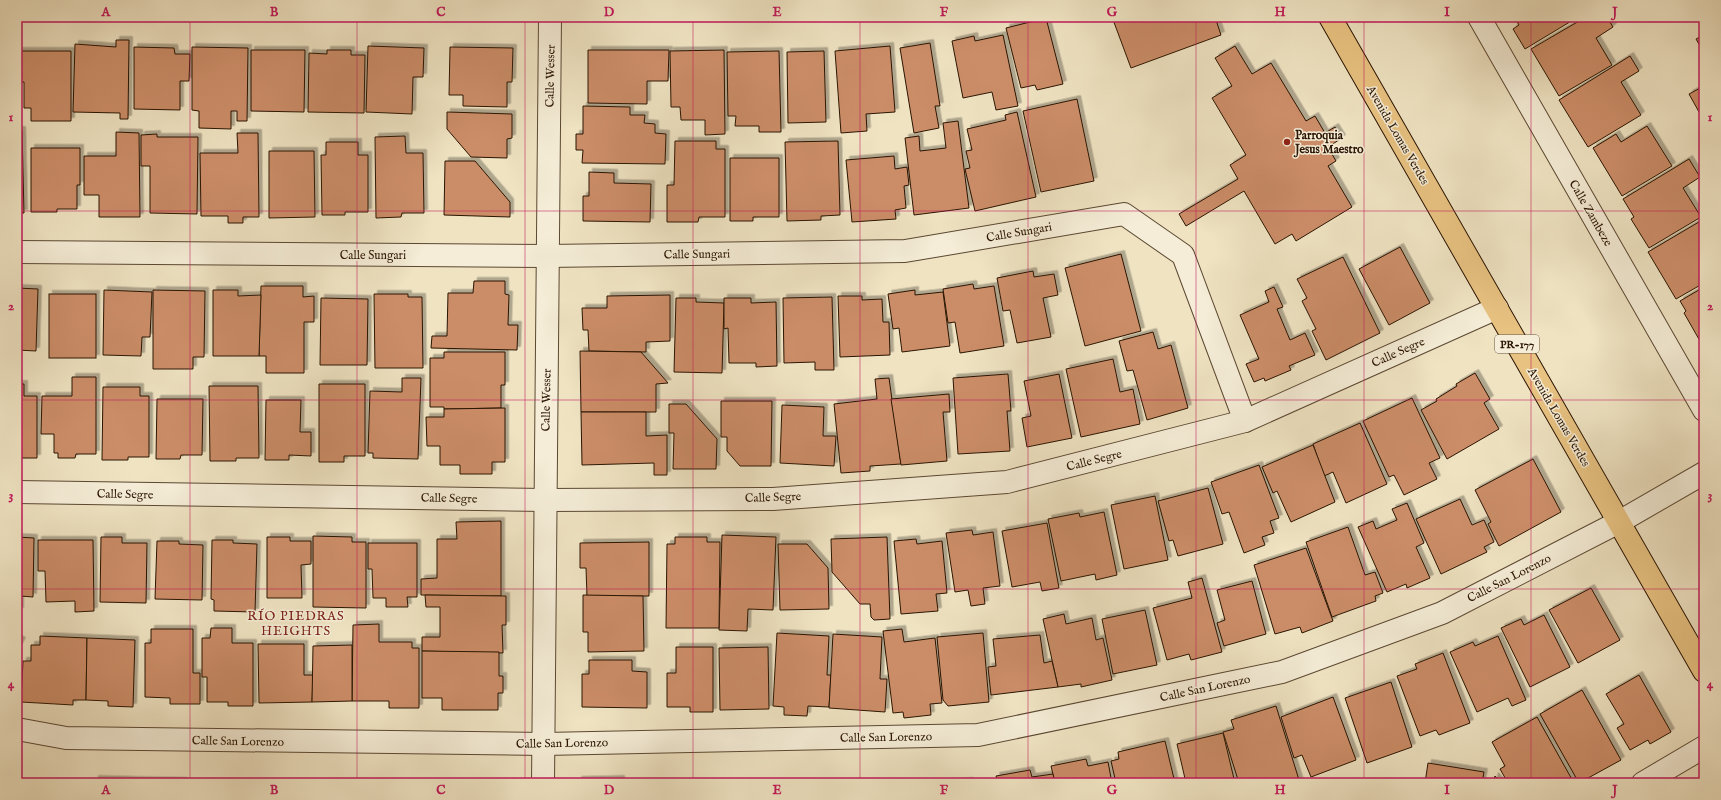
<svg xmlns="http://www.w3.org/2000/svg" width="1721" height="800" font-family="'IM FELL English',serif">
<defs>
<filter id="shadow"><feDropShadow dx="3.5" dy="-3.5" stdDeviation="0" flood-color="#0004"/></filter>
</defs>
<rect width="100%" height="100%" fill="#efe3c2"/>
<filter id="stains"><feTurbulence type="fractalNoise" baseFrequency=".005" numOctaves="4"/><feColorMatrix values="0 0 0 0 .2 0 0 0 0 .09 0 0 0 0 .02 0 0 0 .5 -.17"/></filter>
<radialGradient id="worn" r=".72"><stop offset=".6" stop-color="#630" stop-opacity="0"/><stop offset="1" stop-color="#630" stop-opacity=".3"/></radialGradient>
<g fill="#cb8d67" stroke="#2a1402" filter="url(#shadow)">
<path d="M1112,17H1215L1221,35L1131,68Z"/>
<path d="M1514,17H1578L1525,49L1513,29L1519,25Z"/>
<path d="M1586,17H1607L1613,27L1596,38L1612,65L1559,96L1531,49Z"/>
<path d="M1046,18L1063,84L1037,90L1035,85L1021,88L1006,28Z"/>
<path d="M1003,35L1018,106L996,110L992,92L963,98L952,41L974,36L975,41Z"/>
<path d="M1704,35V53L1696,39Z"/>
<path d="M116,40H129L128,119H120V113L73,112L75,44L116,47Z"/>
<path d="M930,43L940,106H935L939,128L914,133L900,48Z"/>
<path d="M368,46L424,48L423,77H413L412,114L366,112Z"/>
<path d="M890,46L895,112L866,114L867,131L841,133L835,51Z"/>
<path d="M1235,46L1252,74L1271,63L1306,121L1315,116L1325,133L1335,127L1342,138L1328,147L1336,161L1328,166L1352,207L1296,241L1292,234L1275,244L1244,191L1186,226L1179,214L1238,179L1230,165L1246,155L1212,98L1232,86L1215,58Z"/>
<path d="M134,47L174,48L175,54H190L189,81H180V110L134,109Z"/>
<path d="M192,47L248,48L247,121H237V111H231V129L199,128V111L192,110Z"/>
<path d="M450,47L513,48L512,82H507V107L463,106V95H449Z"/>
<path d="M251,50H305L304,112L251,111Z"/>
<path d="M327,50H351V55H365L364,113L308,112L309,53L327,54Z"/>
<path d="M588,50H669L668,81H647V104L588,103Z"/>
<path d="M724,50L725,134L705,135V120H681L680,107H671L670,51Z"/>
<path d="M17,51H71V121H31V108H24V82H17Z"/>
<path d="M779,51L781,132H759V126H735L736,116H728L727,52Z"/>
<path d="M824,51L826,122L788,123L787,52Z"/>
<path d="M1630,56L1639,71L1621,82L1641,115L1588,147L1559,100Z"/>
<path d="M1704,86V121L1689,94Z"/>
<path d="M1077,99L1094,181L1041,192L1023,111Z"/>
<path d="M583,106L630,107V115H645L644,123L655,124V133L666,134L665,164L582,163L583,150H576V134H583Z"/>
<path d="M447,112L512,114V138L507,139V158L471,157L447,129Z"/>
<path d="M1017,112L1036,197L975,211L965,169L970,168L966,151L972,150L967,129L1006,120L1005,115Z"/>
<path d="M958,121L969,208L914,215L905,138L919,136L920,151L946,148L943,123Z"/>
<path d="M1647,126L1672,166L1622,196L1593,148L1616,134L1621,142Z"/>
<path d="M17,130H22L24,213H17Z"/>
<path d="M116,132L139,133L140,217H99V195H84V156H116Z"/>
<path d="M237,133H258L259,217H243V223H228V216H201L200,153H238Z"/>
<path d="M157,134V137H198L197,214L150,213V166H141V135Z"/>
<path d="M405,136L406,153H423L424,213H402L401,217L376,218L375,137Z"/>
<path d="M675,141H716V149H725V217H699L698,222H667V185H674Z"/>
<path d="M838,141L840,215L821,216V220L787,221L785,142Z"/>
<path d="M326,142H358V155H368V212H345V215H322L321,155H326Z"/>
<path d="M31,148H80V185H77V209H57V212H31Z"/>
<path d="M269,151H314L315,217L269,218Z"/>
<path d="M894,156L895,169L907,167L909,185L904,186L906,208L895,210L896,219L852,222L846,160Z"/>
<path d="M730,158H779V217H753V221H730Z"/>
<path d="M1689,159L1700,177L1683,188L1701,217L1649,248L1631,219L1634,217L1623,199Z"/>
<path d="M445,161H475L510,202V217L444,215Z"/>
<path d="M589,172L614,173V183L651,184L650,222L583,221V196H589Z"/>
<path d="M1704,219V283L1676,299L1648,252Z"/>
<path d="M1400,247L1430,303L1389,325L1359,269Z"/>
<path d="M1121,254L1141,331L1085,346L1065,268Z"/>
<path d="M1343,257L1380,333L1326,360L1312,331L1316,329L1302,301L1307,298L1297,279Z"/>
<path d="M1033,271L1034,277L1054,274L1058,295L1043,298L1051,337L1017,343L1010,310L1003,311L997,278Z"/>
<path d="M474,281H505V294L509,295L508,325H518L517,350L431,348L432,336H447L448,293H473Z"/>
<path d="M973,284L974,289L994,286L1004,346L960,353L955,322L948,323L943,289Z"/>
<path d="M261,286H303V297L314,296V322H304V373H266V356H259Z"/>
<path d="M1274,287L1283,307L1277,309L1290,340L1305,333L1315,355L1289,366L1291,370L1265,381L1264,378L1254,382L1246,364L1259,359L1240,315L1269,302L1265,291Z"/>
<path d="M1704,287V348L1684,313L1686,311L1680,301Z"/>
<path d="M17,288L38,289L36,351L17,350Z"/>
<path d="M104,290L152,292L150,337H142L141,356L103,355Z"/>
<path d="M153,290L205,291L204,357H193V369H153Z"/>
<path d="M213,290H238V296L261,295L259,356H213Z"/>
<path d="M915,290V295L943,292L950,346L902,352L899,328L893,329L888,294Z"/>
<rect x="49" y="294" width="47" height="64"/>
<path d="M374,294H408V297H422L423,368H375Z"/>
<path d="M670,295V341L646,342V352L589,351L588,330H583L582,308H607V296Z"/>
<path d="M838,296H862V300L882,299L883,322H889L890,355L840,357Z"/>
<path d="M832,297L834,370H815V362L784,363L783,298Z"/>
<path d="M321,298L368,299L367,365H320Z"/>
<path d="M676,298H696V302L724,303L722,373L674,372Z"/>
<path d="M724,298H751V303L776,302L777,366L756,367V363H729L728,328L724,329Z"/>
<path d="M1153,332L1158,349L1171,345L1188,408L1147,420L1133,370L1127,371L1119,341Z"/>
<path d="M580,351L641,352L668,383L656,384V412H581Z"/>
<path d="M444,352H505V385H501V408L444,409V407H430V358H444Z"/>
<path d="M1113,359L1120,392L1133,389L1140,424L1081,437L1066,369Z"/>
<path d="M1475,373L1490,399L1484,403L1499,429L1447,459L1421,410L1437,401L1436,399L1457,386L1456,384Z"/>
<path d="M1008,374L1011,411H1007L1010,451L958,454L953,378Z"/>
<path d="M1059,374L1072,438L1027,447L1022,418L1031,416L1024,381Z"/>
<path d="M72,377H96V454H76L75,458H58V453H54V434H41L42,396H72Z"/>
<path d="M402,378H421L418,459L373,458V453H368L370,391L402,392Z"/>
<path d="M889,378L901,464L870,466V471L841,473L834,404L877,399L875,379Z"/>
<path d="M17,384H24V396H37V458H17Z"/>
<path d="M319,384H365V456H344V462H319Z"/>
<path d="M209,386H258L259,458H236V461H210Z"/>
<path d="M103,387H140V396H149V457H128V460H102Z"/>
<path d="M949,394L950,412H943L947,461L901,465L891,399Z"/>
<path d="M1412,398L1440,458L1429,463L1437,479L1404,495L1394,475L1389,477L1363,421Z"/>
<path d="M157,399H203L202,455H181L180,459H156Z"/>
<path d="M266,400H301L300,432H311V456L289,455V460H265Z"/>
<path d="M721,401H772L771,466H740L727,451V437H721Z"/>
<path d="M669,404H686L717,439L716,469H673L674,433H669Z"/>
<path d="M782,405L824,407L823,436H836L834,466L780,463Z"/>
<path d="M505,408V462H492V474H460V465H440V446H427L426,417H444V409Z"/>
<path d="M581,412H646V436L667,435V475H654V463L582,465Z"/>
<path d="M1360,423L1387,484L1346,503L1333,472L1324,476L1313,444Z"/>
<path d="M1313,445L1335,502L1291,522L1277,491L1273,493L1262,467Z"/>
<path d="M1533,459L1561,512L1499,546L1488,524L1491,522L1475,490Z"/>
<path d="M1259,465L1279,518L1270,521L1274,533L1262,537L1265,545L1244,553L1229,512L1222,514L1211,482Z"/>
<path d="M1208,488L1223,544L1178,556L1173,540L1169,541L1158,501Z"/>
<path d="M1155,496L1168,560L1124,569L1111,505Z"/>
<path d="M1460,499L1472,525L1484,520L1494,542L1484,547L1487,552L1441,574L1416,519Z"/>
<path d="M1407,503L1424,543L1416,547L1430,578L1407,588L1406,584L1387,592L1358,527L1373,521L1376,529L1397,520L1392,509Z"/>
<path d="M1104,512L1117,575L1096,580L1095,574L1061,581L1048,519L1079,513L1080,517Z"/>
<path d="M501,521V596L421,595V579L437,578V539H457L456,522Z"/>
<path d="M1047,523L1059,588L1042,591L1040,582L1012,587L1002,531Z"/>
<path d="M1348,527L1365,575L1375,572L1383,593L1375,596L1376,601L1332,617L1306,542Z"/>
<path d="M972,530L973,535L993,532L1000,586L983,588L985,604L971,606L968,590L955,592L946,533Z"/>
<path d="M722,535L776,537L773,610L748,609L747,631L719,630Z"/>
<path d="M313,536L352,537V542H366V608L313,607Z"/>
<path d="M17,537L34,538L33,597L20,596V611H17Z"/>
<path d="M101,537H122V543H147L146,603L100,602Z"/>
<path d="M267,537H290V541H311V564L301,565L302,598H267Z"/>
<path d="M675,537H707V542H720L719,628H666L667,544H675Z"/>
<path d="M887,537L890,619L874,620L871,617L870,604H860L832,572L831,539Z"/>
<path d="M916,539L917,544L942,541L947,593L936,594L938,611L901,614L894,541Z"/>
<path d="M38,540H93L94,611L75,612V601L46,602L45,571H38Z"/>
<path d="M212,540H233V543L257,544L255,612L214,611V600L211,599Z"/>
<path d="M157,541H179V544L203,545L202,600L155,599Z"/>
<path d="M649,542V596H587L586,568H580V543Z"/>
<path d="M368,543H417V597H407L408,607H386V598H373L372,569H368Z"/>
<path d="M778,544H807L828,568L829,609L780,610Z"/>
<path d="M1306,548L1333,621L1302,633L1300,627L1275,634L1254,565Z"/>
<path d="M1202,578L1222,652L1191,660L1189,654L1167,660L1153,608L1192,598L1188,582Z"/>
<path d="M1252,581L1266,634L1224,646L1217,623L1225,620L1217,590Z"/>
<path d="M1591,588L1620,640L1578,663L1549,610Z"/>
<path d="M425,595L506,596V625H502L503,653L422,651V637H440V607H426Z"/>
<path d="M583,595L643,596L644,651L588,652V632H583Z"/>
<path d="M1145,610L1157,665L1113,674L1102,619Z"/>
<path d="M1064,614L1066,624L1092,618L1096,640L1103,638L1112,680L1081,687V684L1058,687L1043,619Z"/>
<path d="M1544,615L1570,667L1530,687L1501,628L1521,619L1524,625Z"/>
<path d="M379,624V642H412V648H419V708H389V701H352L353,625Z"/>
<path d="M211,628H232V643H253V706H228V702H207V677H202V638H210Z"/>
<path d="M151,629H193V673H200V704H170V698L145,697V643H151Z"/>
<path d="M902,629L904,642L935,638L942,703L930,704L931,715L904,718L903,712L893,713L883,631Z"/>
<path d="M777,633L829,636L827,675H831L829,707L808,706L807,716L784,715V707L773,706Z"/>
<path d="M983,633L989,702L948,706L943,700L937,637Z"/>
<path d="M833,634L882,637L880,679H887L885,712L829,708Z"/>
<path d="M1040,635L1044,663L1052,661L1058,687L991,695L988,667L996,666L993,639Z"/>
<path d="M40,636L87,638L86,700H73V705L21,702L23,661H31V645H40Z"/>
<path d="M1498,636L1526,700L1512,706L1508,698L1477,712L1450,652L1473,642L1475,646Z"/>
<path d="M17,638L22,641L17,650Z"/>
<path d="M87,638L135,640L133,707L108,706V701L86,700Z"/>
<path d="M258,644H304V675H313L312,702L259,703Z"/>
<path d="M352,645V701L312,702L313,646Z"/>
<path d="M676,647H713V712H690V707H667V673H676Z"/>
<path d="M768,647L769,709L720,710L719,648Z"/>
<path d="M422,651L499,652V676H503V693H498V710H442V698H422Z"/>
<path d="M1443,653L1470,723L1439,735L1436,730L1420,736L1397,676L1417,669L1415,664Z"/>
<path d="M589,660H632V671L647,672V708L582,707V674H589Z"/>
<path d="M1639,675L1671,732L1650,744L1648,740L1630,750L1617,728L1624,724L1606,694Z"/>
<path d="M1391,682L1412,747L1367,763L1345,698Z"/>
<path d="M1582,690L1621,760L1579,783L1540,714Z"/>
<path d="M1333,697L1356,760L1311,777L1302,755L1294,758L1281,717Z"/>
<path d="M1276,706L1300,783H1239L1223,732L1234,729L1231,720Z"/>
<path d="M1537,717L1574,783H1508L1500,769L1505,766L1492,742Z"/>
<path d="M1223,733L1235,783H1186L1177,744Z"/>
<path d="M1165,741L1175,783H1116L1111,761L1119,759L1118,752Z"/>
<path d="M1086,759L1088,766L1108,762L1112,783H1055L1051,766Z"/>
<path d="M1428,763L1484,772L1482,783H1425Z"/>
<path d="M1030,770L1032,777L1053,774L1055,783H998L996,776Z"/>
<path d="M1495,776L1501,783H1493Z"/>
<path d="M95,779L130,780V783H95Z"/>
<path d="M621,779V783H578V780Z"/>
<path d="M130,780L184,781V783H130Z"/>
<path d="M970,781V783H943Z"/>
<rect x="205" y="782" width="32" height="1"/>
</g>
<g fill="none" stroke-linecap="round" stroke-linejoin="round">
<g stroke="#5b4832" stroke-width="24">
<g id="minor">
<path d="M1479,17L1704,410"/>
<path d="M17,252L547,256L905,251L1124,214L1183,255L1245,421"/>
<path d="M17,492L545,500L773,499L1007,482L1245,421L1497,308"/>
<path d="M17,729L66,738L544,744L978,735L1282,672L1442,613L1619,522L1704,473"/>
<path d="M543,783L550,17"/>
<path d="M1643,783L1704,747"/>
</g>
</g>
<g stroke="#2a1402" stroke-width="24">
<path id="major" d="M1330,17L1704,671"/>
</g>
<use href="#minor" stroke="#f5edd7" stroke-width="22"/>
<use href="#major" stroke="#e8c281" stroke-width="22"/>
</g>
<path fill="none" stroke="#c2185b" stroke-width="1" stroke-opacity="0.55" d="M190,17V783M357,17V783M525,17V783M693,17V783M860,17V783M1028,17V783M1196,17V783M1364,17V783M1531,17V783M17,211H1704M17,400H1704M17,589H1704"/>
<circle fill="#8f2418" stroke="#f5edd7" stroke-width="1.5" cx="1287" cy="142" r="4"/>
<g text-anchor="middle" stroke-width="3" stroke-linejoin="round" paint-order="stroke">
<rect fill="#f5edd7" stroke="#675542" stroke-width="1" x="1495" y="335" width="44" height="18" rx="3"/>
<g font-size="11" font-weight="bold" fill="#2a1402">
<text x="1517" y="348">PR-177</text>
</g>
<g font-size="12" fill="#2a1402" stroke="#f5edd7">
<text transform="translate(550 76) rotate(-89)" y="4">Calle Wesser</text>
<text transform="translate(1398 135) rotate(60)" y="4">Avenida Lomas Verdes</text>
<text transform="translate(1591 213) rotate(60)" y="4">Calle Zambeze</text>
<text transform="translate(1019 232) rotate(-10)" y="4">Calle Sungari</text>
<text transform="translate(697 254) rotate(-1)" y="4">Calle Sungari</text>
<text x="373" y="259">Calle Sungari</text>
<text transform="translate(1398 352) rotate(-24)" y="4">Calle Segre</text>
<text transform="translate(546 400) rotate(-89)" y="4">Calle Wesser</text>
<text transform="translate(1559 417) rotate(60)" y="4">Avenida Lomas Verdes</text>
<text transform="translate(1094 460) rotate(-14)" y="4">Calle Segre</text>
<text transform="translate(125 494) rotate(1)" y="4">Calle Segre</text>
<text transform="translate(773 497) rotate(-2)" y="4">Calle Segre</text>
<text transform="translate(449 498) rotate(1)" y="4">Calle Segre</text>
<text transform="translate(1509 578) rotate(-27)" y="4">Calle San Lorenzo</text>
<text transform="translate(1205 688) rotate(-12)" y="4">Calle San Lorenzo</text>
<text transform="translate(886 737) rotate(-1)" y="4">Calle San Lorenzo</text>
<text transform="translate(238 741) rotate(1)" y="4">Calle San Lorenzo</text>
<text transform="translate(562 743) rotate(-1)" y="4">Calle San Lorenzo</text>
</g>
<g font-size="12" font-weight="bold" fill="#2a1402" stroke="#f5edd7" text-anchor="start">
<text x="1295" y="139">Parroquia<tspan x="1295" dy="14">Jesus Maestro</tspan></text>
</g>
<g font-size="13" letter-spacing="1" fill="#7a1f14" stroke="#f5edd7">
<text x="296" y="620">RÍO PIEDRAS<tspan x="296" dy="15">HEIGHTS</tspan></text>
</g>
</g>
<rect width="1721" height="800" fill="none" stroke="#efe3c2" stroke-width="44"/>
<rect x="22" y="22" width="1677" height="756" fill="none" stroke="#c2185b" stroke-width="1.5"/>
<g font-size="13" text-anchor="middle" font-weight="bold" fill="#c2185b">
<text x="106" y="16">A</text>
<text x="274" y="16">B</text>
<text x="441" y="16">C</text>
<text x="609" y="16">D</text>
<text x="777" y="16">E</text>
<text x="944" y="16">F</text>
<text x="1112" y="16">G</text>
<text x="1280" y="16">H</text>
<text x="1447" y="16">I</text>
<text x="1615" y="16">J</text>
<text x="11" y="121">1</text>
<text x="1710" y="121">1</text>
<text x="11" y="310">2</text>
<text x="1710" y="310">2</text>
<text x="11" y="499">3</text>
<text x="1710" y="499">3</text>
<text x="11" y="688">4</text>
<text x="1710" y="688">4</text>
<text x="106" y="794">A</text>
<text x="274" y="794">B</text>
<text x="441" y="794">C</text>
<text x="609" y="794">D</text>
<text x="777" y="794">E</text>
<text x="944" y="794">F</text>
<text x="1112" y="794">G</text>
<text x="1280" y="794">H</text>
<text x="1447" y="794">I</text>
<text x="1615" y="794">J</text>
</g>
<rect width="100%" height="100%" filter="url(#stains)"/>
<rect width="100%" height="100%" fill="url(#worn)"/>
</svg>
